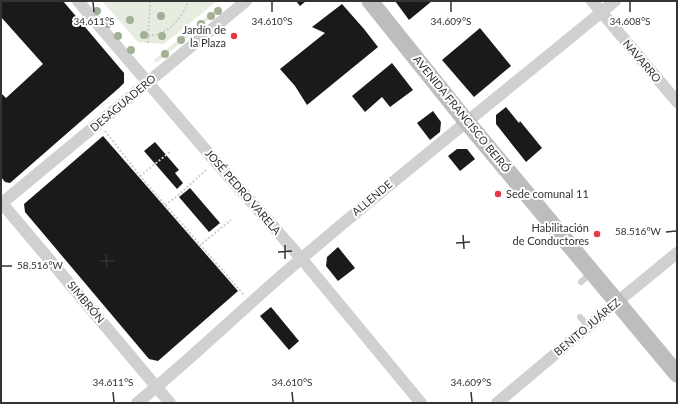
<svg xmlns="http://www.w3.org/2000/svg" width="678" height="404" font-family="Lato,sans-serif">
<rect width="100%" height="100%" fill="#fff"/>
<g fill="#e6ecdf">
<path d="M102,1H217L164,44L138,42Z"/>
<path d="M220,6L222,9L156,63L154,60Z"/>
</g>
<g fill="#1a1a1a">
<path d="M1,1H63L124,73V83L119,88L10,183L5,182L1,177V93L6,98L43,64L1,17Z"/>
<path d="M296,1H306L300,6Z"/>
<path d="M395,1H432L409,20Z"/>
<path d="M342,4L364,29L378,47L307,105L295,86L280,69L325,33L312,27Z"/>
<path d="M480,28L511,66L474,97L442,60Z"/>
<path d="M392,63L413,90L390,107L382,97L365,112L352,96Z"/>
<path d="M506,107L519,123L520,121L542,148L526,162L496,124V115Z"/>
<path d="M433,111L441,122L440,132L430,140L417,123Z"/>
<path d="M103,136L238,291L158,361L149,359L25,212L24,204Z"/>
<path d="M155,142L179,170L175,173L183,183L177,189L144,151Z"/>
<path d="M457,149H467L475,159L460,171L448,156Z"/>
<path d="M190,188L220,223L209,232L179,197Z"/>
<path d="M338,247L355,268L338,281L326,266L327,257Z"/>
<path d="M271,307L299,341L289,350L260,316Z"/>
</g>
<g fill="none" stroke-linecap="round" stroke-linejoin="round">
<g stroke="#cdcdcd" stroke-width="2" stroke-dasharray="2 2" stroke-linecap="butt">
<path d="M148,36C170,34 180,19 189,1"/>
<path d="M148,43L150,1"/>
<path d="M105,131L140,176L244,295"/>
<path d="M140,176L171,151"/>
<path d="M165,205L176,197L207,169"/>
<path d="M199,246L231,220"/>
</g>
<g stroke="#d0d0d0" stroke-width="6">
<path d="M581,282L591,273"/>
<path d="M580,317L588,326"/>
</g>
<g stroke="#d0d0d0" stroke-width="12">
<path d="M78,1L216,162L301,258L421,403"/>
<path d="M592,1L677,102"/>
<path d="M1,202L170,403"/>
<path d="M1,204L246,1"/>
<path d="M137,403C194,357 246,305 302,258C405,170 511,87 615,1"/>
<path d="M497,403L617,302L677,253"/>
</g>
<path stroke="#bdbdbd" stroke-width="17" d="M370,1L466,121L677,374"/>
</g>
<g fill="#a2b095">
<circle cx="97" cy="11" r="4"/>
<circle cx="218" cy="11" r="4"/>
<circle cx="161" cy="16" r="4"/>
<circle cx="211" cy="16" r="4"/>
<circle cx="130" cy="20" r="4"/>
<circle cx="108" cy="24" r="4"/>
<circle cx="201" cy="24" r="4"/>
<circle cx="193" cy="31" r="4"/>
<circle cx="144" cy="35" r="4"/>
<circle cx="118" cy="36" r="4"/>
<circle cx="162" cy="36" r="4"/>
<circle cx="181" cy="40" r="4"/>
<circle cx="131" cy="50" r="4"/>
<circle cx="165" cy="54" r="4"/>
</g>
<path fill="none" stroke="#333" stroke-width="1.5" d="M93,2L94,12M272,2V12M451,2V12M630,2V12M666,232L676,231M463,235L464,249M456,243L470,242M285,245V259M278,252L292,251M106,254L107,268M100,261H114M2,266H12M113,392L114,402M292,392L293,402M471,392L472,402"/>
<g fill="#e63946" stroke="#fff" stroke-width="1.5">
<circle cx="234" cy="36" r="4"/>
<circle cx="498" cy="194" r="4"/>
<circle cx="597" cy="234" r="4"/>
</g>
<g text-anchor="middle" stroke-width="4" stroke-linejoin="round" paint-order="stroke">
<g font-size="11" fill="#333" stroke="#fff" text-anchor="end">
<text x="226" y="34">Jardín de<tspan x="226" dy="13">la Plaza</tspan></text>
<text x="506" y="198" text-anchor="start">Sede comunal 11</text>
<text x="589" y="232">Habilitación<tspan x="589" dy="13">de Conductores</tspan></text>
</g>
<g font-size="11" fill="#333" stroke="#fff">
<text transform="translate(642 61) rotate(50)" y="4">NAVARRO</text>
<text transform="translate(123 103) rotate(-40)" y="4">DESAGUADERO</text>
<text transform="translate(462 114) rotate(51)" y="4">AVENIDA FRANCISCO BEIRÓ</text>
<text transform="translate(243 192) rotate(49)" y="4">JOSÉ PEDRO VARELA</text>
<text transform="translate(372 198) rotate(-40)" y="4">ALLENDE</text>
<text transform="translate(86 302) rotate(50)" y="4">SIMBRÓN</text>
<text transform="translate(587 327) rotate(-40)" y="4">BENITO JUÁREZ</text>
</g>
</g>
<g font-size="10" text-anchor="middle" fill="#333" stroke="#fff" stroke-width="4" stroke-linejoin="round" paint-order="stroke">
<text x="94" y="25">34.611°S</text>
<text x="272" y="25">34.610°S</text>
<text x="451" y="25">34.609°S</text>
<text x="630" y="25">34.608°S</text>
<text x="638" y="235">58.516°W</text>
<text x="40" y="269">58.516°W</text>
<text x="113" y="386">34.611°S</text>
<text x="292" y="386">34.610°S</text>
<text x="471" y="386">34.609°S</text>
</g>
<rect width="678" height="404" fill="none" stroke="#333333" stroke-width="4"/>
</svg>
